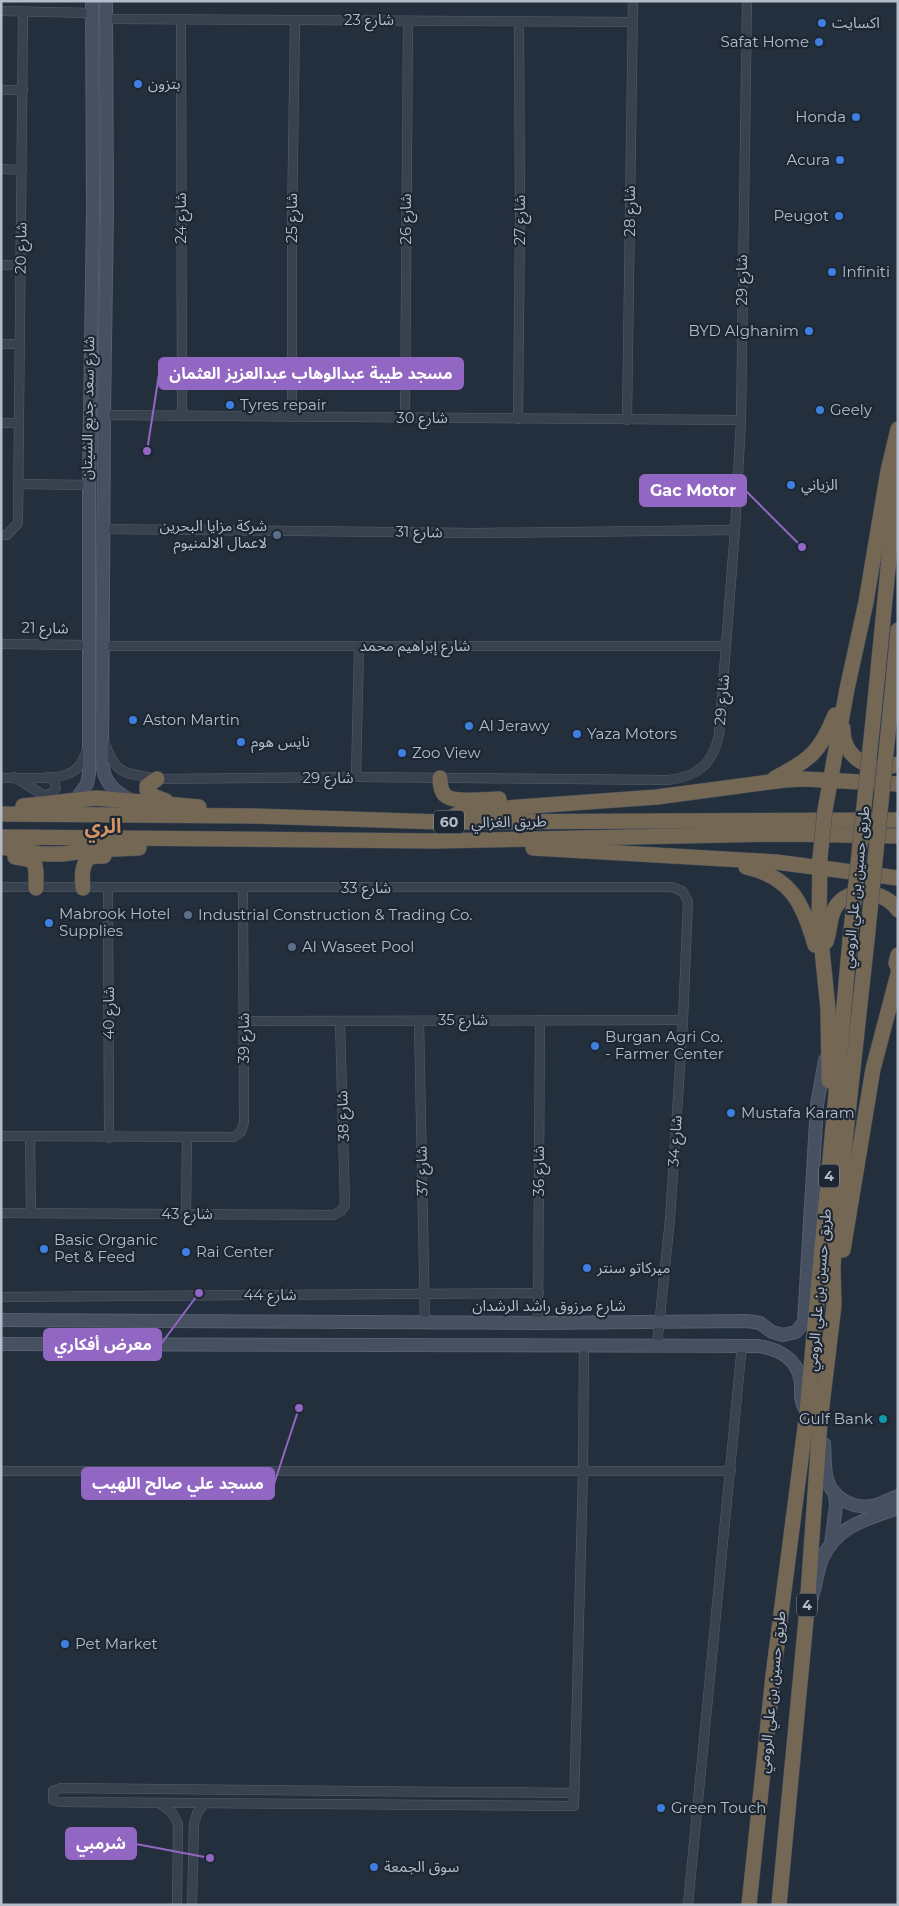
<svg xmlns="http://www.w3.org/2000/svg" width="899" height="1906" font-family="Montserrat,'Noto Sans Arabic',sans-serif">
<rect width="100%" height="100%" fill="#242f3e"/>
<g fill="none" stroke-linecap="round" stroke-linejoin="round">
<g stroke="#565f6c" stroke-width="10">
<g id="street">
<path d="M1,11L91,13"/>
<path d="M106,19L632,22"/>
<path d="M181,19L182,416"/>
<path d="M1,90H23"/>
<path d="M1,169L22,170"/>
<path d="M1,265H21"/>
<path d="M1,344H20"/>
<path d="M104,415L741,420"/>
<path d="M292,417V223L295,20"/>
<path d="M405,418L408,21"/>
<path d="M518,419L520,220L519,21"/>
<path d="M627,420L633,1"/>
<path d="M1,423H19"/>
<path d="M18,484L89,485"/>
<path d="M103,529L476,533L735,530"/>
<path d="M1,535H7L18,523L23,12"/>
<path d="M1,644L88,645"/>
<path d="M103,646H726"/>
<path d="M105,744C117,777 125,772 157,779L356,777L668,780C698,777 713,763 719,735L735,530L741,420L747,1"/>
<path d="M14,777L45,796L53,792L56,788L54,780L48,777"/>
<path d="M356,777L359,646"/>
<path d="M1,778C20,777 61,782 75,770C81,766 84,757 87,750"/>
<path d="M1,887H671L682,891L688,901L683,1020L670,1219L657,1345"/>
<path d="M108,888L109,1138"/>
<path d="M244,1021L683,1020"/>
<path d="M419,1021L425,1322"/>
<path d="M1,1136L234,1137L241,1132L244,1122L243,888"/>
<path d="M30,1136L31,1213"/>
<path d="M1,1213L334,1215L341,1211L345,1205L340,1021"/>
<path d="M186,1214L187,1137"/>
<path d="M1,1297L539,1293"/>
<path d="M538,1323L540,1020"/>
<path d="M1,1471H731"/>
<path d="M574,1793L61,1788L53,1791V1800L60,1802L574,1806L583,1472L584,1345"/>
<path d="M158,1803C169,1808 174,1814 178,1824L177,1905"/>
<path d="M192,1905L194,1824L197,1813L205,1803"/>
<path d="M688,1905L742,1345"/>
</g>
</g>
<g stroke="#565f6c" stroke-width="14">
<g id="secondary">
<path d="M106,1L107,209L104,415L102,762C104,783 113,790 130,800"/>
<path d="M75,801L87,784L89,774V485L93,209L92,1"/>
<path d="M1,1320L538,1323L747,1321L760,1323L772,1332L783,1335L796,1332L804,1322L817,1105L825,1060"/>
<path d="M1,1344L758,1346C780,1349 799,1360 801,1384C801,1393 800,1402 806,1410"/>
<path d="M824,1444C825,1455 824,1468 827,1479C832,1498 853,1509 872,1506C881,1504 890,1499 898,1496"/>
<path d="M831,1544L836,1506L835,1493"/>
<path d="M812,1597C816,1585 817,1572 822,1559C836,1526 867,1519 898,1508"/>
</g>
</g>
<g stroke="#434c59" stroke-width="16">
<g id="highway">
<path d="M874,711L898,467"/>
<path d="M890,714L898,630"/>
<path d="M843,728C842,757 871,775 898,764"/>
<path d="M440,778C440,783 440,789 444,794C451,804 486,799 499,799"/>
<path d="M775,778C810,760 820,752 835,715"/>
<path d="M157,779L147,786V790L153,796L166,801"/>
<path d="M23,806L96,798L199,807"/>
<path d="M825,810L847,689L866,602L888,471L898,429"/>
<path d="M1,814L252,816L441,822L898,820"/>
<path d="M444,821L464,811L657,797L785,780L804,779L898,784"/>
<path d="M1,837L435,841L782,834L898,836"/>
<path d="M1,847L41,854H62L93,850L139,848"/>
<path d="M533,848L776,862L898,878"/>
<path d="M15,857L31,860L35,865L36,872V888"/>
<path d="M820,859L819,920L828,1009L829,1081"/>
<path d="M746,867C791,877 803,903 815,945"/>
<path d="M83,888C82,879 81,862 91,857C95,856 100,856 104,856"/>
<path d="M826,942C830,931 829,919 835,908C848,885 885,890 898,910"/>
<path d="M898,955L896,963L898,968"/>
<path d="M843,1250L873,1069L898,974"/>
<path d="M749,1905L773,1676L807,1412L850,940"/>
<path d="M779,1905L807,1609L820,1422L834,1305L833,1269L835,1233L867,940"/>
</g>
</g>
<use href="#street" stroke="#38414e" stroke-width="9"/>
<use href="#secondary" stroke="#465061" stroke-width="12"/>
<use href="#highway" stroke="#746855" stroke-width="15"/>
<g stroke="#434c59" stroke-width="16" stroke-linecap="butt">
<g id="highway-bridge">
<path d="M820,858L825,810"/>
<path d="M850,940L874,711"/>
<path d="M867,940L890,714"/>
</g>
</g>
<use href="#highway-bridge" stroke="#746855" stroke-width="15"/>
</g>
<g fill="#3f7fe0" stroke="#1d2633" stroke-width="2">
<circle cx="822" cy="23" r="5"/>
<circle cx="819" cy="42" r="5"/>
<circle cx="138" cy="84" r="5"/>
<circle cx="856" cy="117" r="5"/>
<circle cx="840" cy="160" r="5"/>
<circle cx="839" cy="216" r="5"/>
<circle cx="832" cy="272" r="5"/>
<circle cx="809" cy="331" r="5"/>
<circle cx="230" cy="405" r="5"/>
<circle cx="820" cy="410" r="5"/>
<circle cx="791" cy="485" r="5"/>
<circle cx="133" cy="720" r="5"/>
<circle cx="469" cy="726" r="5"/>
<circle cx="577" cy="734" r="5"/>
<circle cx="241" cy="742" r="5"/>
<circle cx="402" cy="753" r="5"/>
<circle cx="49" cy="923" r="5"/>
<circle cx="595" cy="1046" r="5"/>
<circle cx="731" cy="1113" r="5"/>
<circle cx="44" cy="1249" r="5"/>
<circle cx="186" cy="1252" r="5"/>
<circle cx="587" cy="1268" r="5"/>
<circle cx="65" cy="1644" r="5"/>
<circle cx="661" cy="1808" r="5"/>
<circle cx="374" cy="1867" r="5"/>
</g>
<g fill="#5c6f8a" stroke="#1d2633" stroke-width="2">
<circle cx="277" cy="535" r="5"/>
<circle cx="188" cy="915" r="5"/>
<circle cx="292" cy="947" r="5"/>
</g>
<circle fill="#0f9aa8" stroke="#1d2633" stroke-width="2" cx="883" cy="1419" r="5"/>
<g text-anchor="middle" stroke-width="4.5" stroke-linejoin="round" paint-order="stroke">
<g fill="#1d2633" stroke="#878f9c" stroke-width="1">
<rect x="434" y="810.5" width="30" height="23" rx="4"/>
<rect x="819" y="1164.5" width="20" height="23" rx="4"/>
<rect x="797" y="1593.5" width="20" height="23" rx="4"/>
</g>
<g font-size="14" font-weight="bold" fill="#b4bcc9">
<text x="449" y="827">60</text>
<text x="829" y="1181">4</text>
<text x="807" y="1610">4</text>
</g>
<g font-size="15" fill="#b4bcc9" stroke="#1d2633">
<text x="369" y="25">شارع 23</text>
<text transform="translate(630 211) rotate(-90)" y="5">شارع 28</text>
<text transform="translate(181 218) rotate(-90)" y="5">شارع 24</text>
<text transform="translate(292 218) rotate(-90)" y="5">شارع 25</text>
<text transform="translate(406 219) rotate(-90)" y="5">شارع 26</text>
<text transform="translate(520 220) rotate(-90)" y="5">شارع 27</text>
<text transform="translate(21 248) rotate(-89)" y="5">شارع 20</text>
<text transform="translate(742 280) rotate(-90)" y="5">شارع 29</text>
<text transform="translate(88 408) rotate(-89)" y="5">شارع سعد جديع الشيتان</text>
<text x="422" y="423">شارع 30</text>
<text transform="translate(419 532) rotate(1)" y="5">شارع 31</text>
<text transform="translate(45 628) rotate(1)" y="5">شارع 21</text>
<text x="415" y="651">شارع إبراهيم محمد</text>
<text transform="translate(722 700) rotate(-85)" y="5">شارع 29</text>
<text x="328" y="783">شارع 29</text>
<text transform="translate(509 822) rotate(-1)" y="5">طريق الغزالي</text>
<text transform="translate(856 887) rotate(-84)" y="5">طريق حسين بن علي الرومي</text>
<text x="366" y="893">شارع 33</text>
<text transform="translate(109 1013) rotate(-90)" y="5">شارع 40</text>
<text x="463" y="1025">شارع 35</text>
<text transform="translate(244 1038) rotate(-90)" y="5">شارع 39</text>
<text transform="translate(343 1116) rotate(-92)" y="5">شارع 38</text>
<text transform="translate(675 1141) rotate(-86)" y="5">شارع 34</text>
<text transform="translate(422 1171) rotate(-91)" y="5">شارع 37</text>
<text transform="translate(539 1171) rotate(-90)" y="5">شارع 36</text>
<text x="187" y="1219">شارع 43</text>
<text transform="translate(819 1290) rotate(-85)" y="5">طريق حسين بن علي الرومي</text>
<text x="270" y="1300">شارع 44</text>
<text x="549" y="1311">شارع مرزوق راشد الرشدان</text>
<text transform="translate(772 1692) rotate(-84)" y="5">طريق حسين بن علي الرومي</text>
</g>
<g font-size="15" fill="#b4bcc9" stroke="#1d2633" text-anchor="start">
<text x="832" y="28">اكسايت</text>
<text x="809" y="47" text-anchor="end">Safat Home</text>
<text x="148" y="89">بتزون</text>
<text x="846" y="122" text-anchor="end">Honda</text>
<text x="830" y="165" text-anchor="end">Acura</text>
<text x="829" y="221" text-anchor="end">Peugot</text>
<text x="842" y="277">Infiniti</text>
<text x="799" y="336" text-anchor="end">BYD Alghanim</text>
<text x="240" y="410">Tyres repair</text>
<text x="830" y="415">Geely</text>
<text x="801" y="490">الزياني</text>
<text x="267" y="531" text-anchor="end">شركة مزايا البحرين<tspan x="267" dy="17">لاعمال الالمنيوم</tspan></text>
<text x="143" y="725">Aston Martin</text>
<text x="479" y="731">Al Jerawy</text>
<text x="587" y="739">Yaza Motors</text>
<text x="251" y="747">نايس هوم</text>
<text x="412" y="758">Zoo View</text>
<text x="59" y="919">Mabrook Hotel<tspan x="59" dy="17">Supplies</tspan></text>
<text x="198" y="920">Industrial Construction &amp; Trading Co.</text>
<text x="302" y="952">Al Waseet Pool</text>
<text x="605" y="1042">Burgan Agri Co.<tspan x="605" dy="17">- Farmer Center</tspan></text>
<text x="741" y="1118">Mustafa Karam</text>
<text x="54" y="1245">Basic Organic<tspan x="54" dy="17">Pet &amp; Feed</tspan></text>
<text x="196" y="1257">Rai Center</text>
<text x="597" y="1273">ميركاتو سنتر</text>
<text x="873" y="1424" text-anchor="end">Gulf Bank</text>
<text x="75" y="1649">Pet Market</text>
<text x="671" y="1813">Green Touch</text>
<text x="384" y="1872">سوق الجمعة</text>
</g>
<g font-size="20" font-weight="bold" fill="#d59563" stroke="#1d2633">
<text x="103" y="833">الري</text>
</g>
</g>
<path fill="none" stroke="#9266c3" stroke-width="2" d="M147 451L159 374M802 547L746 491M199 1293L161 1344M299 1408L274 1484M210 1858L136 1844"/>
<g fill="#9266c3" stroke="#1d2633" stroke-width="2">
<circle cx="147" cy="451" r="5"/>
<circle cx="802" cy="547" r="5"/>
<circle cx="199" cy="1293" r="5"/>
<circle cx="299" cy="1408" r="5"/>
<circle cx="210" cy="1858" r="5"/>
</g>
<g fill="#9266c3" stroke="#9266c3" stroke-width="2">
<rect x="159" y="358" width="304" height="31" rx="5"/>
<rect x="640" y="475" width="106" height="31" rx="5"/>
<rect x="44" y="1329" width="117" height="31" rx="5"/>
<rect x="82" y="1468" width="192" height="31" rx="5"/>
<rect x="66" y="1828" width="70" height="31" rx="5"/>
</g>
<g font-size="16" text-anchor="middle" font-weight="bold" fill="#fff">
<text x="311" y="379">مسجد طيبة عبدالوهاب عبدالعزيز العثمان</text>
<text x="693" y="496">Gac Motor</text>
<text x="103" y="1350">معرض أفكاري</text>
<text x="178" y="1489">مسجد علي صالح اللهيب</text>
<text x="101" y="1849">شرمبي</text>
</g>
<rect width="899" height="1906" fill="none" stroke="#b4bcc9" stroke-width="5"/>
</svg>
